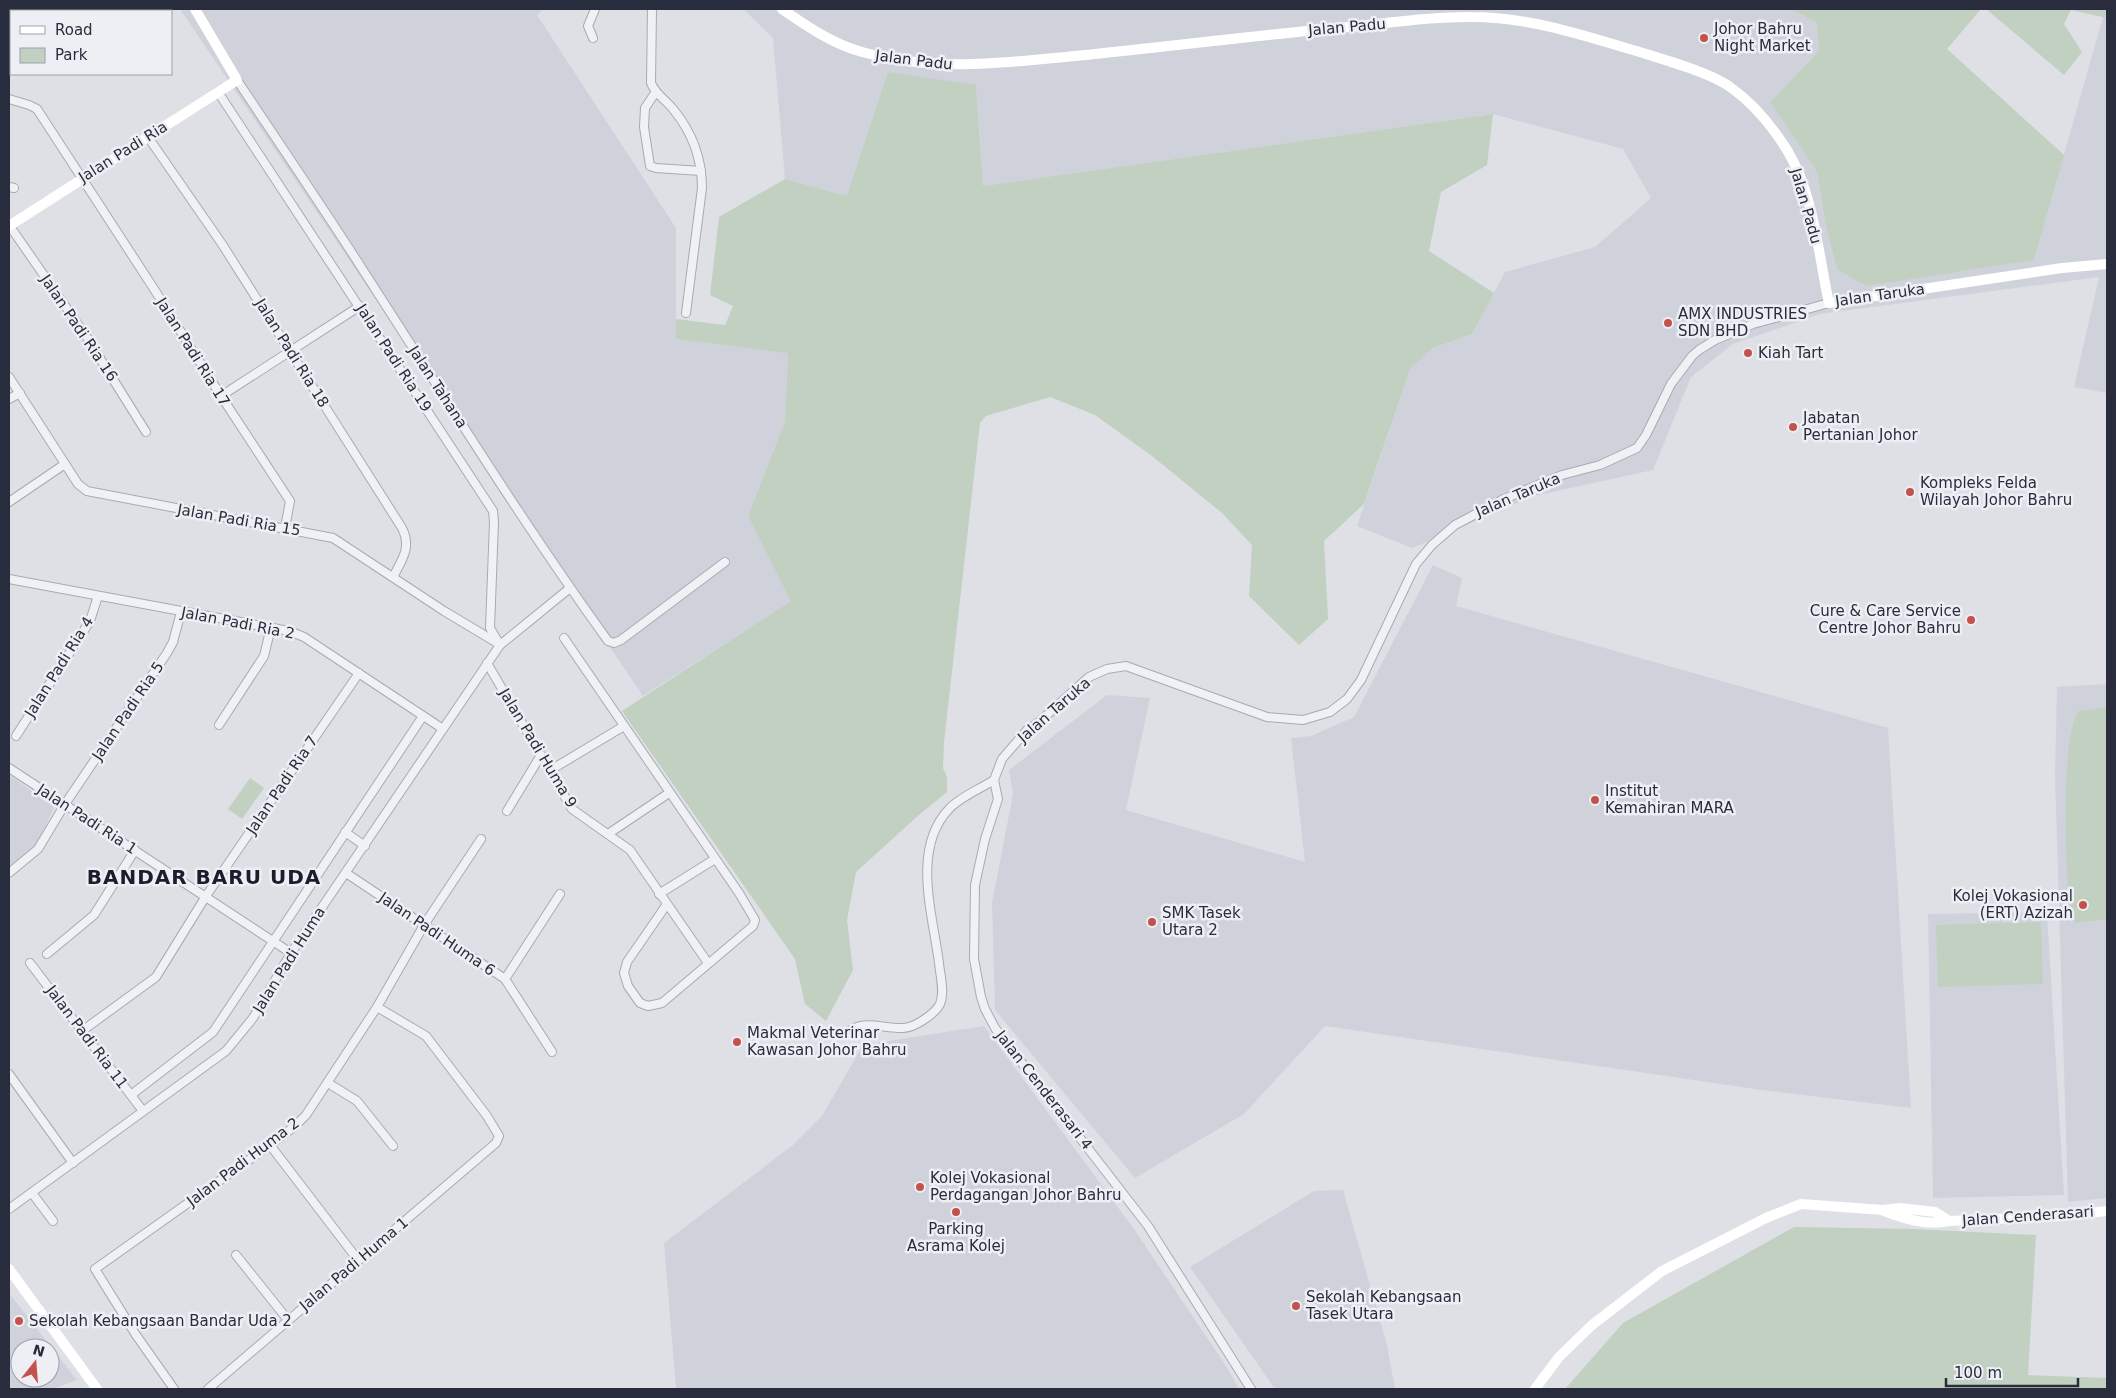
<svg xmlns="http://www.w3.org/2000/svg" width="2116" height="1398" font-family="'DejaVu Sans',sans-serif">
<rect width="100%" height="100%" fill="#dee0e6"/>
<g fill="#d0d2db" fill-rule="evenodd">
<path d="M180,9H543L537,15L676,228V339L788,352L785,421L748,516L792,601L643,696Z"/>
<path d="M743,9H1791L1817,23L1819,51L1770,102L1817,172L1825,221L2034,260L2103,17L2107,18V393L2074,387L2099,277L1820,314L1733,344L1691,377L1653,470L1534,496L1412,548L1357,526L1410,369L1433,348L1472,334L1505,272L1595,247L1651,198L1623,149L1493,114L983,186L976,85L847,196L785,179L773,38Z"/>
<path d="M1433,565L1462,578L1456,606L1888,728L1911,1108L1769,1091L1325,1026L1244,1114L1135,1178L995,1010L992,903L1013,794L1009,770L1107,695L1150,698L1126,810L1305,862L1291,738L1311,736L1354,717Z"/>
<path d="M2107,684V1198L2068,1202L2055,775L2057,687Z"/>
<path d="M9,775L54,807L37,845L9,867Z"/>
<path d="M2047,912L2064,1195L1933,1198L1928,914Z"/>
<path d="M984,1026L1134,1229L1228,1369L1239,1389H676L664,1243L793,1145L822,1116L863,1045Z"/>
<path d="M1343,1190L1387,1345L1395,1389H1275L1190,1267L1314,1191Z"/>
<path d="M9,1293L77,1380L53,1389H9ZM20,1348H50V1378H20Z"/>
</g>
<g fill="#c1d0c0">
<path d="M1791,9H1981L1947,49L2064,155L2034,260L1866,286L1837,269L1825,221L1817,172L1770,102L1819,51L1817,23Z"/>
<path d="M1986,9H2107V18L2071,10L2064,24L2082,52L2064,75Z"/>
<path d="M888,72L976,85L983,186L1493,114L1487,165L1441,192L1429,251L1494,293L1472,334L1433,348L1410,369L1364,504L1324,541L1328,619L1299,645L1249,596L1252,545L1222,513L1152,456L1095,415L1050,397L986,416L980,423L944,742L943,768L947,777V792L920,814L856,872L847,920L853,970L826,1021L805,1004L795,959L622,711L791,601L748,516L785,421L788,353L676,339V319L725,325L733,306L710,295L719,217L785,179L847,196Z"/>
<path d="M2107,707V919L2075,923C2073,912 2069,901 2068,889C2066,857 2061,732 2079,711Z"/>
<path d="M250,778L264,788L242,819L228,809Z"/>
<path d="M2041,922L2043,984L1938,987L1936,925Z"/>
<path d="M1794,1227L1913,1229L2036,1235L2028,1375L2107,1378V1389H1565L1623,1323Z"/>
</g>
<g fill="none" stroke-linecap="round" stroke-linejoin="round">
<g stroke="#a8aab3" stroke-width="10">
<g id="street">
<path d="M652,9L651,83C656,95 665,99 673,109C692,132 702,158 702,188L686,313"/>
<path d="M593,38L588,26L595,9"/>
<path d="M237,80C275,137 313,193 350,250C435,381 517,515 608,641L614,643L621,640L725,562"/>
<path d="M218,92L493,511L494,522L490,628L500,645"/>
<path d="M655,93L645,108L644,127L650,166L656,168L701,171"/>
<path d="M9,99L29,105L37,109L154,289L221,396L290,501L285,528"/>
<path d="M148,137L222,244L402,528C412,547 402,560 393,577"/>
<path d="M9,187L14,188"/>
<path d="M9,225L86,336L146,432"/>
<path d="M9,377L78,484L87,491L333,538L444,611L499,644"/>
<path d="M221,396L360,306"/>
<path d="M9,399L20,393"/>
<path d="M9,502L65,464"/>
<path d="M9,579L289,631L304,637L443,729"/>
<path d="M564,638L739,893L755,920L753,926L662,1003L648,1006L640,1003L628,986L624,973L627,962L667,904"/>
<path d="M487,663L572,809L630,850L708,963"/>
<path d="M219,725L264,656L271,627"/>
<path d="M16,736L90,621L98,596"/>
<path d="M9,768L291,953"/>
<path d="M549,771L624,726"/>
<path d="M994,780L1002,759L1027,730L1039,722L1089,677L1107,669L1126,666L1267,717L1303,720L1330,712L1347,699L1361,680L1416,564L1432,545L1455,525L1504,499L1562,475L1600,465L1637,448L1646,435L1671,384L1692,356L1699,350L1715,340L1753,324L1829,303"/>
<path d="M994,780L998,799L985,839L975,885L974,959L981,997L985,1009L995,1028L1148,1226L1251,1389"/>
<path d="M507,811L541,755"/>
<path d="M345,832L365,846"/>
<path d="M608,834L669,793"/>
<path d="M9,873L38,849L65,804L167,653L173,642L181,612"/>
<path d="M346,873L505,979L552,1052"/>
<path d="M659,894L715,859"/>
<path d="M47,954L94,915L135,850"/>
<path d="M30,963L143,1111"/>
<path d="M505,979L560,894"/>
<path d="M82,1031L156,977L206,896L359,673"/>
<path d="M845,1034C863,1018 882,1029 903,1028C914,1028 935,1014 940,1004C945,992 940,975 939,963C933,915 911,849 949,809C960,797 980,789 994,780"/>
<path d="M9,1074L73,1163"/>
<path d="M328,1083L357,1101L393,1146"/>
<path d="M131,1095L213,1032L423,716"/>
<path d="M270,1145L358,1260"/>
<path d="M32,1193L53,1221"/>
<path d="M9,1209L226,1051L253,1018L291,953L500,645L570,588"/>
<path d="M236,1255L288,1320"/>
<path d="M174,1389L136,1335L95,1269L270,1145L295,1126L306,1115L377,1007L424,925L481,839"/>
<path d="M208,1389L496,1143L499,1136L487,1116L426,1036L377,1007"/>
</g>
</g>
<use href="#street" stroke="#f0f1f5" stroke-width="8"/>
<g stroke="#fff" stroke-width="10">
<path d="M782,9C807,26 832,44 862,52C935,72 1002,63 1075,56C1167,47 1258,35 1349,27C1389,23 1432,16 1471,17C1527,17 1580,34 1633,50C1658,58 1710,72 1730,87C1753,103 1772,126 1787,150C1814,194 1818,253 1829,303L2062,268L2107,264"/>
<path d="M9,226L237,80L195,9"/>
<path d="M1884,1211C1905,1219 1927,1226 1949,1221L2062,1216L2107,1211"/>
<path d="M9,1269L97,1389"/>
<path d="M1535,1389L1559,1357L1592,1325L1662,1271L1766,1218L1801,1204L1883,1210L1900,1208L1935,1212L1949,1221"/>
</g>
</g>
<g fill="#c3524c" stroke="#edeff4" stroke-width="2">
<circle cx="1704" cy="38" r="5"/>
<circle cx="1668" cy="323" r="5"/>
<circle cx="1748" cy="353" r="5"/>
<circle cx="1793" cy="427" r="5"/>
<circle cx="1910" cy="492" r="5"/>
<circle cx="1971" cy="620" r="5"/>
<circle cx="1595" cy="800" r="5"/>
<circle cx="2083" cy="905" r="5"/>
<circle cx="1152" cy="922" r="5"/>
<circle cx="737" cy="1042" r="5"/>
<circle cx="920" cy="1187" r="5"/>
<circle cx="956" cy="1212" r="5"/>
<circle cx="1296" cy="1306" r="5"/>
<circle cx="19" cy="1321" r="5"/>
</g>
<g text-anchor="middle" stroke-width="5" stroke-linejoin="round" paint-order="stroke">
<g font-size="15" fill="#292c3c" stroke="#edeff4">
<text transform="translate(1347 27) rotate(-5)" y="5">Jalan Padu</text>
<text transform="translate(914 60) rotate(7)" y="5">Jalan Padu</text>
<text transform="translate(123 152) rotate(-32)" y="5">Jalan Padi Ria</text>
<text transform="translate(1806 206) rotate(74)" y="5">Jalan Padu</text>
<text transform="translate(1880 295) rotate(-8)" y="5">Jalan Taruka</text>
<text transform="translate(79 328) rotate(56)" y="5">Jalan Padi Ria 16</text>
<text transform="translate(193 352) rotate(58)" y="5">Jalan Padi Ria 17</text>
<text transform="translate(292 353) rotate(58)" y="5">Jalan Padi Ria 18</text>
<text transform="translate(394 358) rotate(57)" y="5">Jalan Padi Ria 19</text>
<text transform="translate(438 387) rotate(57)" y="5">Jalan Tahana</text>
<text transform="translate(1518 495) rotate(-23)" y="5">Jalan Taruka</text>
<text transform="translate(239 520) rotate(10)" y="5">Jalan Padi Ria 15</text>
<text transform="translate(238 623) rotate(11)" y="5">Jalan Padi Ria 2</text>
<text transform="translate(59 667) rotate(-58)" y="5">Jalan Padi Ria 4</text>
<text transform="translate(1054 710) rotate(-41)" y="5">Jalan Taruka</text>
<text transform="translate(128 711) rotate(-56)" y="5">Jalan Padi Ria 5</text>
<text transform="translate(538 748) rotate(59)" y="5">Jalan Padi Huma 9</text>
<text transform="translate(282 785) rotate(-56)" y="5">Jalan Padi Ria 7</text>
<text transform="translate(87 819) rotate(33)" y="5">Jalan Padi Ria 1</text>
<text transform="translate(437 934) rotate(34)" y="5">Jalan Padi Huma 6</text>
<text transform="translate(289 960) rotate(-58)" y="5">Jalan Padi Huma</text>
<text transform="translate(87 1037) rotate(53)" y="5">Jalan Padi Ria 11</text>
<text transform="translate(1044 1090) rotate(52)" y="5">Jalan Cenderasari 4</text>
<text transform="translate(243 1162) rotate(-37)" y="5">Jalan Padi Huma 2</text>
<text transform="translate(2028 1216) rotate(-4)" y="5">Jalan Cenderasari</text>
<text transform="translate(354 1264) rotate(-40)" y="5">Jalan Padi Huma 1</text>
</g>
<g font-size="15" fill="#292c3c" stroke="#edeff4" text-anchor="start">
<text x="1714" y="34">Johor Bahru<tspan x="1714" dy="17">Night Market</tspan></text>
<text x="1678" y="319">AMX INDUSTRIES<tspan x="1678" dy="17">SDN BHD</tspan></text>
<text x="1758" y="358">Kiah Tart</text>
<text x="1803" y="423">Jabatan<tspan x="1803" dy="17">Pertanian Johor</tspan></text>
<text x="1920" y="488">Kompleks Felda<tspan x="1920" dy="17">Wilayah Johor Bahru</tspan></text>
<text x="1961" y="616" text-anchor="end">Cure &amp; Care Service<tspan x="1961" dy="17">Centre Johor Bahru</tspan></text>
<text x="1605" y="796">Institut<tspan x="1605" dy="17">Kemahiran MARA</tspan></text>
<text x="2073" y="901" text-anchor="end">Kolej Vokasional<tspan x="2073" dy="17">(ERT) Azizah</tspan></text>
<text x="1162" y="918">SMK Tasek<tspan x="1162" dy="17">Utara 2</tspan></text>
<text x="747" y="1038">Makmal Veterinar<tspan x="747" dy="17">Kawasan Johor Bahru</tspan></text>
<text x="930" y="1183">Kolej Vokasional<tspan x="930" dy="17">Perdagangan Johor Bahru</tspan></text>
<text x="956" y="1234" text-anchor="middle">Parking<tspan x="956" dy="17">Asrama Kolej</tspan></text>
<text x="1306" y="1302">Sekolah Kebangsaan<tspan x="1306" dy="17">Tasek Utara</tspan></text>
<text x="29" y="1326">Sekolah Kebangsaan Bandar Uda 2</text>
</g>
<g font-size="20" font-weight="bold" letter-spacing="1" fill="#1b1d2d" stroke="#edeff4">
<text x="204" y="884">BANDAR BARU UDA</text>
</g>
</g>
<rect width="2116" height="1398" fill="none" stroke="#292c3c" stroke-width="20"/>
<rect x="10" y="10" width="162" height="65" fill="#edeff4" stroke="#9fa1aa"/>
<rect x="20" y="26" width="25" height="8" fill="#ffffff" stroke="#9fa1aa"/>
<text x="55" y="35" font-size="15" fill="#292c3c">Road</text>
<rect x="20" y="48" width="25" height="15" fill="#c1d0c0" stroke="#9fa1aa"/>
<text x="55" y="60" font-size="15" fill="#292c3c">Park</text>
<g transform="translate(35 1363) rotate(17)"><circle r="24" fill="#edeff4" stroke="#9fa1aa"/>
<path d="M0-4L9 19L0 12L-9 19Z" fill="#c3524c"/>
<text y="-8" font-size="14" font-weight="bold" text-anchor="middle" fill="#292c3c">N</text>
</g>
<path d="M1946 1378v8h132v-8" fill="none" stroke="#292c3c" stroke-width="2.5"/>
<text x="1954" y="1378" font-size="15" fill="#292c3c" stroke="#edeff4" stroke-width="4" paint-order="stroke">100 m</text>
</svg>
